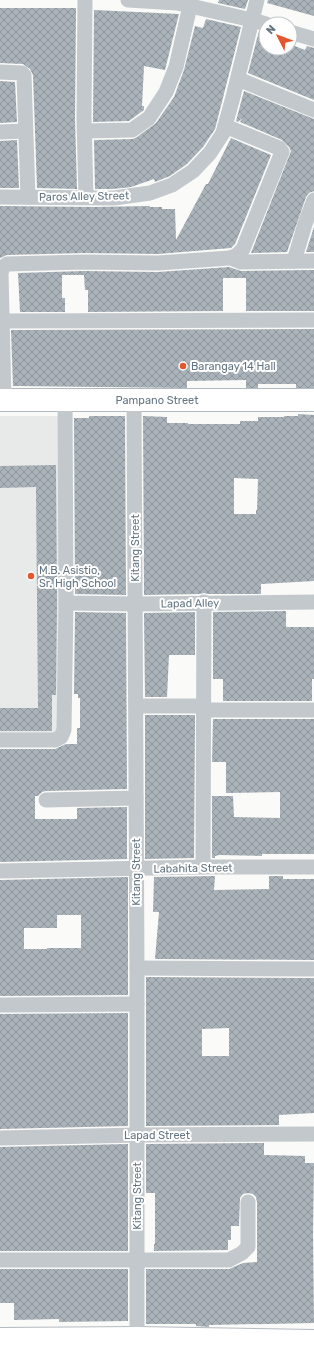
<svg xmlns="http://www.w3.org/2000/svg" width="314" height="1345" font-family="Rubik,sans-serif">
<defs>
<pattern id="building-cross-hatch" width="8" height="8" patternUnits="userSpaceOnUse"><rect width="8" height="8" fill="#aab3b9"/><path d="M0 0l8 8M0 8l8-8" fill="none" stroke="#8e969c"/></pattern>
</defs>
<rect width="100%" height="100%" fill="#fafaf8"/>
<path fill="#e8e9e9" d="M0,416H63L61,735L0,736Z"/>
<g fill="url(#building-cross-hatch)" fill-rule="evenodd">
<path d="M219,0H248L245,9L218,3Z"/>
<path d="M268,0H314V16L267,3Z"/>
<path d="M0,8H76L75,119L77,189L37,188L33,75L30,69L23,64L0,63Z"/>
<path d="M94,10L179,14L165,70L144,66L142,106H144V110L129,121L93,122Z"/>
<path d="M206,19L241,27L215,129L203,147L187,164L170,176L155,182L154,179L131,187L113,189H95L94,140L133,139L137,137L156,123L174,97L184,70L195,26L203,28Z"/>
<path d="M259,31L266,33V48H290V44L305,50L307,46L314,48V100L248,73Z"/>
<path d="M0,81L15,82L17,122L0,123Z"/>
<path d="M244,91L314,119V191L309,193L306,197L287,252L251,253L291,151L289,147L282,140L240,122L242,118L238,122L236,121Z"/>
<path d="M231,138L271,155L235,244L231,248L158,254L84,253L7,255L0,258V206L95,207H94L150,206V207H162V209H175L176,240L206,184H208Z"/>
<path d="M17,140L19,188H0V141Z"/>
<path d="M314,226V252H306L314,227Z"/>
<path d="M229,267L241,271L314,270V311H246V278H223V311L88,312V290H85L84,275H62V298H65V312H20L18,273L84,271L158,272Z"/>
<path d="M314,329V388H296V384H258V388H246V380L187,381V388L13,386L11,330Z"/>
<path d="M298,414L314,415V581L261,584V594H208L204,593L199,594L144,595L143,416L167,417V423H188V424H240V421H258V417H284V416H298ZM234,478L258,479L257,510H256V514H234Z"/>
<path d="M89,416H125L126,595L75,594L74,418H89Z"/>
<path d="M56,465L57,603L56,695H52V731H0V708H38L36,487L0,488V466Z"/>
<path d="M286,611V627H314V679H312V701H223V679H213V612Z"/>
<path d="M75,612L126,613L127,789L46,791L42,792L38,796H35V819H77V808L127,807V859L0,862V749H55L66,744H77V728H80V698H78V694H74Z"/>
<path d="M195,612V655H169L167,697H145L144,613Z"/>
<path d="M145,715H195L194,858L145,859Z"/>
<path d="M213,719H314V854H262V856L219,855L215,856V858H212V796H233L234,817L280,818V792L226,793V762H212Z"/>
<path d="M215,876L214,890L269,889V876H283V879H314V960L155,959L159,912H153L154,877Z"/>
<path d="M128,877V995L0,996V880ZM57,915H81V948H47V949H24V928H57Z"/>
<path d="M146,977L314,978V1113L279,1115V1125L146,1126ZM229,1028V1056H202V1029Z"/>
<path d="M128,1013V1126L0,1129V1014Z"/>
<path d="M264,1143V1155L305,1156V1163H314L313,1232L314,1323L209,1325V1327L196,1326V1324H146V1269H229L243,1263L257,1262V1202L256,1197L253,1194L248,1193L243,1194L240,1198L239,1226H231V1240H228V1250L154,1251V1244H155V1193H146V1144Z"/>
<path d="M128,1144V1251H0V1147Z"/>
<path d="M0,1269H128V1321L59,1322V1319L14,1320V1303H0Z"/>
</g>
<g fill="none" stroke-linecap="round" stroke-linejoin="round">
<g stroke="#b3babf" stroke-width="24">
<g id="secondary">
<path id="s1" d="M0,400H314"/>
<path d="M0,1339L137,1338L314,1341"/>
</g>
</g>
<g stroke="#c3c8cc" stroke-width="15">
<path d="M85,0L84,119L86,197"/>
<path d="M128,0L177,3L252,20L266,24"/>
<path d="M290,32L314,39"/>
<path d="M0,72L22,73L24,75L28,197"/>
<path d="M238,79L314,110"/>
<path d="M85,131L132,130L149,118L166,92L176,67L190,6"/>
<path d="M0,132L25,131"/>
<path d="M0,197L114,198L150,193L172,185L193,171L210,153L223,133L233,97L257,0"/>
<path d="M231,258L241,262L314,261"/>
<path d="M294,261L305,224L314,200"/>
<path d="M0,321L314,320"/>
<path d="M4,400L1,273L3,267L7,264L84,262L158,263L201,260L229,258L236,256L243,249L282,152L279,148L225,126"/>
<path d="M134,400L137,968V1345"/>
<path d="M66,603L136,604L314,602"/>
<path d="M136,706H204"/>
<path d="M204,710H314"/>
<path d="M0,740H55L61,737L64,730L66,603L65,400"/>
<path d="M46,800L136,798"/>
<path d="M203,867L204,602"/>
<path d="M0,871L203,867H314"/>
<path d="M137,968L314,969"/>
<path d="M0,1005L137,1004"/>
<path d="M0,1138L137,1135L314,1134"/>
<path d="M0,1260H229L242,1253L248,1247V1202"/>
</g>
<use href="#secondary" stroke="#fff" stroke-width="22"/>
</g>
<g fill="#e4572e" stroke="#fff" stroke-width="1.5">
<circle cx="183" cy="366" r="4"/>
<circle cx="31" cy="576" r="4"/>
</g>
<g text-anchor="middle" stroke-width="4" stroke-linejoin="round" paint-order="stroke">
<g font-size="11" fill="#657683" stroke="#fff">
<text transform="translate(84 196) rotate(-1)" y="4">Paros Alley Street</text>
<text dy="4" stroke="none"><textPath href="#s1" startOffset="157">Pampano Street</textPath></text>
<text transform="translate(135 548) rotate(-90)" y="4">Kitang Street</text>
<text transform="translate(190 603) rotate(-1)" y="4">Lapad Alley</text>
<text transform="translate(193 868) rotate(-1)" y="4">Labahita Street</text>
<text transform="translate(136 872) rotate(-90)" y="4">Kitang Street</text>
<text x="157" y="1139">Lapad Street</text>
<text transform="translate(137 1196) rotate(-90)" y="4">Kitang Street</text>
</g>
<g font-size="11" fill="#657683" stroke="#fff" text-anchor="start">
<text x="191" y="370">Barangay 14 Hall</text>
<text x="39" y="574">M.B. Asistio,<tspan x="39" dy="13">Sr. High School</tspan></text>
</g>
</g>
<g transform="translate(278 36) rotate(312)"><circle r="19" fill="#ffffff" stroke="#c1c8cd"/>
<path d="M0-3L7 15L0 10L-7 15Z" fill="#e4572e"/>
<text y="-6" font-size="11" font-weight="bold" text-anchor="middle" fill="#657683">N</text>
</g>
</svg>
